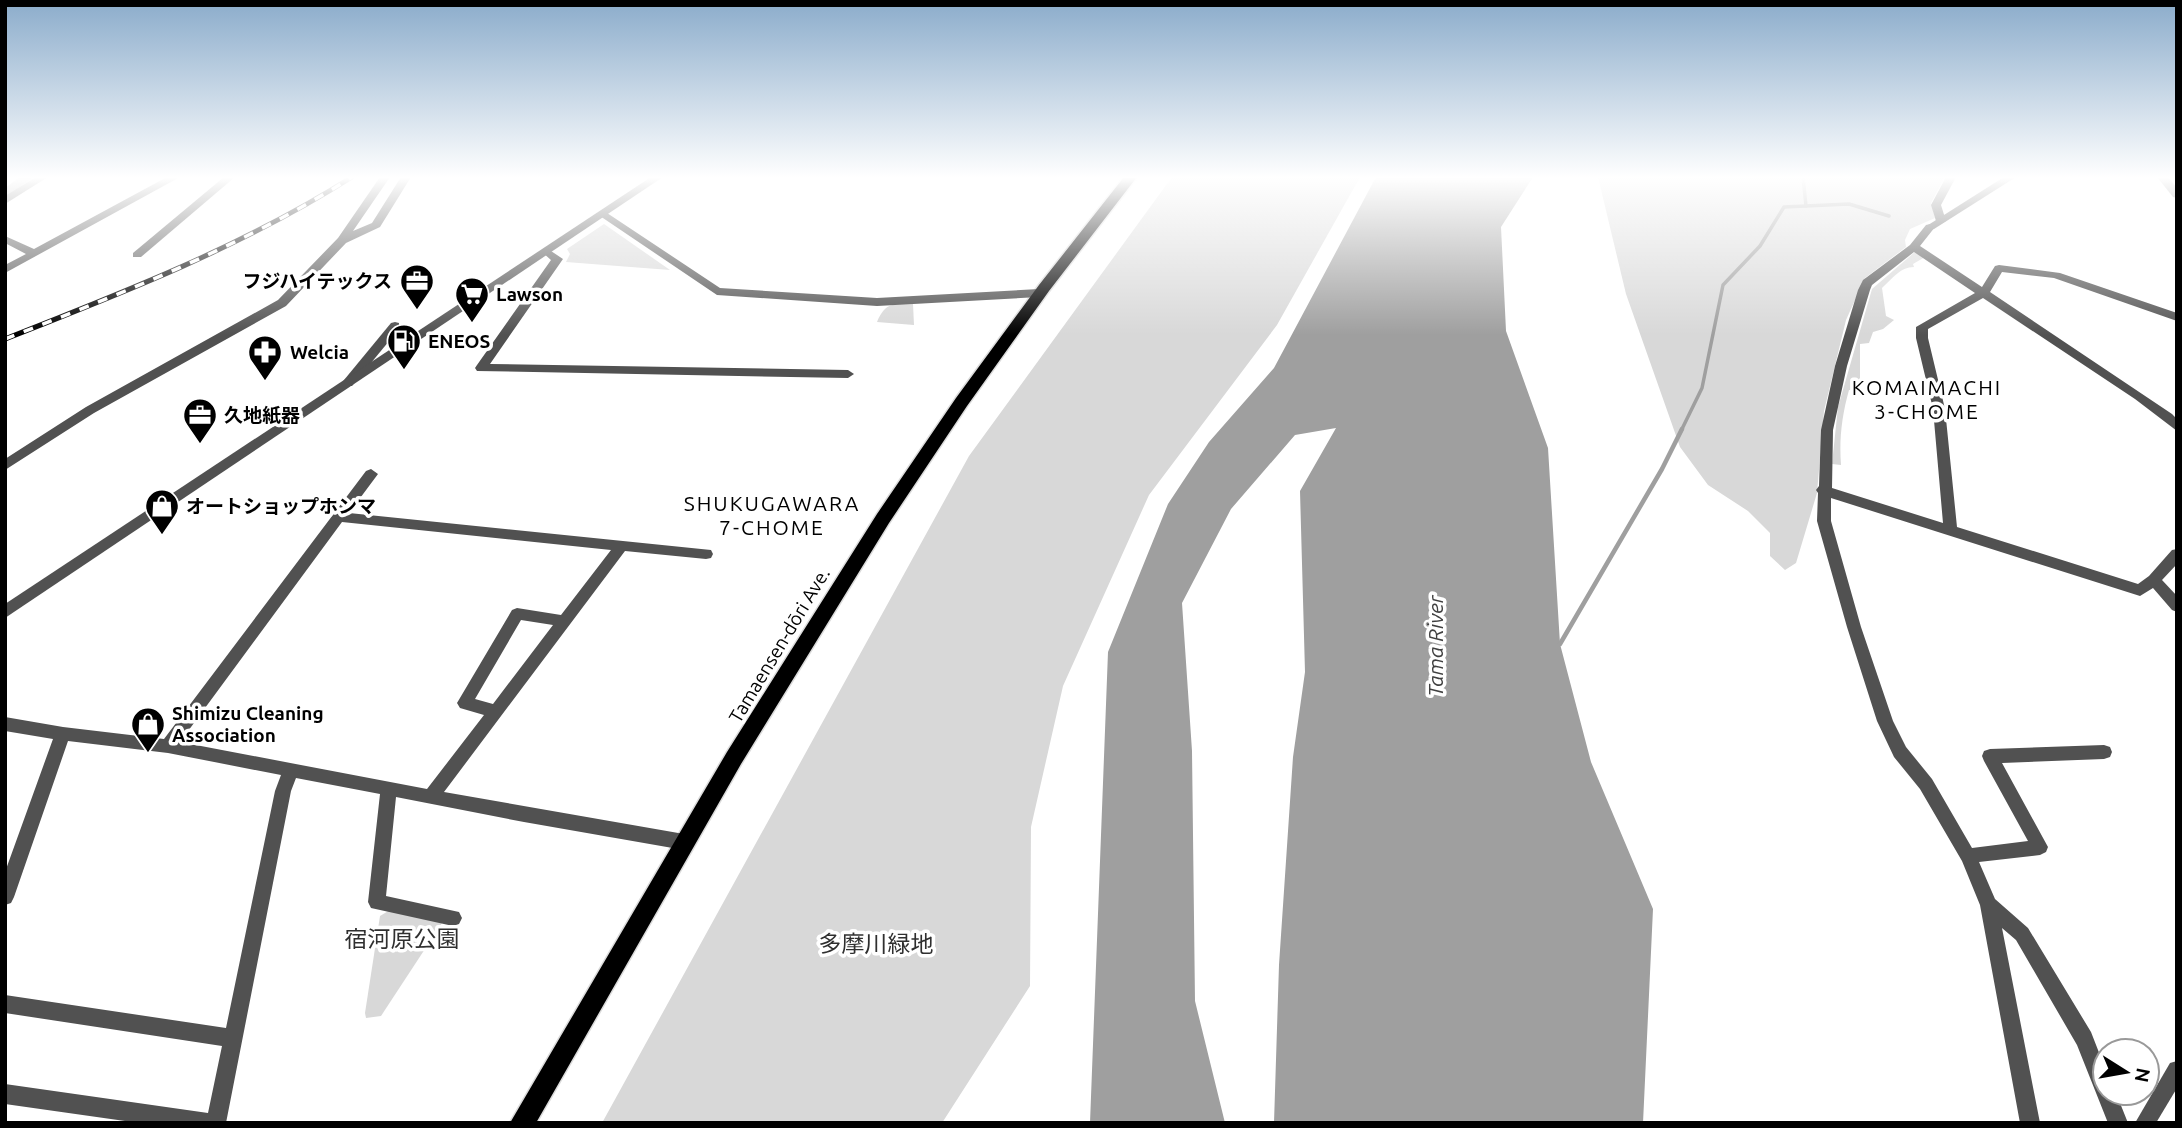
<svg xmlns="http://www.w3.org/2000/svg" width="2182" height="1128" font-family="Ubuntu,'Noto Sans JP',sans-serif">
<rect width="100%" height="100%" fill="#fff"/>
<g fill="#d8d8d8">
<path d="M1172,177H1360L1277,325L1149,495L1063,686L1031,827L1030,986L942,1123H602L969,456Z"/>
<path d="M1598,177H1945L1931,203L1935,218L1910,229L1905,240L1906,247L1865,278L1846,320L1824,411L1817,493L1796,563L1785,570L1770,556V533L1748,511L1708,485L1680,447L1626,294Z"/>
<path d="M604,224L670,270L566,262L570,254L567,249Z"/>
<path d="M1916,251L1925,257L1913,264L1914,267C1900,267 1892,279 1882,288L1886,316L1894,320L1883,329L1873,332L1869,343L1860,344V386L1858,391L1849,390C1842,415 1839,439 1841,465L1832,464L1838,407L1872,289Z"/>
<path d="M913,304L914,325L877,322C886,301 893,305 913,304Z"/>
<path d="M390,910L442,923L381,1016L366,1018L365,1013L380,916Z"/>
</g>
<path fill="#9f9f9f" d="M1376,177H1533L1501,227L1506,331L1548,448L1560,644L1591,762L1653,909L1643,1123H1274L1279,965L1293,757L1305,672L1300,491L1336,428L1295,435L1231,509L1182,603L1192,751L1195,1001L1225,1123H1090L1108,652L1168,504L1209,442L1274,368Z"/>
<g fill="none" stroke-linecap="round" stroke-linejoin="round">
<g stroke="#9f9f9f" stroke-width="3.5">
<path d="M1803,177L1806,206"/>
<path d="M1681,431L1702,388L1723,285L1760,246L1784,207L1849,204L1889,216"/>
</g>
<path stroke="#9f9f9f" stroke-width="4.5" d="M1560,644L1662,469L1682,429"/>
<path fill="#9f9f9f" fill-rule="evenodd" d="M20,177H34L5,198V188Z"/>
<g stroke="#dbdbdb" stroke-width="3">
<path id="primary" d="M1124,177H1137L1049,291L967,406L889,523L741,764L536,1123H510L727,752L877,514L956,398L1039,285Z"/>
</g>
<g fill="#515151" fill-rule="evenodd">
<path d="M36,177H48L5,204V196Z"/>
<path d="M167,177H180L5,273V265L26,254L5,243V236L34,249Z"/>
<path d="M224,177H235L141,257H133V253Z"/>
<path d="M380,177H390L353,231L372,223L401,177H411L380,227L346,243L286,306L94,413L5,470V459L86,407L278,300L338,238Z"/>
<path d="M1946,177H1956L1941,205L1946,221L1941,224L1936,221L1931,205Z"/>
<path d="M604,211L720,288L877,298L1039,289L1045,293L1039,297L877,306L717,295L600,216L599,214Z"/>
<path d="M1930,224L1935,227L1920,246L1982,287L1995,266L1999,265L2060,273L2177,313V321L2054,278L2002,272L1990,292L2172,414L2177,419V431L2135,399L1983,298L1928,329V338L1945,409L1957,527L2138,584L2149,576L2172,550L2177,549V564L2162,580L2177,596V612L2172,610L2153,588L2140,596L1831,498V521L1861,627L1893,721L1906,747L1932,779L1972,848L2028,841L1984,761L1982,756L1984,751L1990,749L2104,745L2110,747L2112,752L2110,757L2104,759L2002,763L2048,847L2046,852L2040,855L1979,862L1995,899L2028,928L2091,1032L2105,1068V1093H2116L2128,1123H2108L2077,1045L2016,940L2002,928L2040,1123H2020L1980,905L1962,861L1920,789L1894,757L1877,721L1847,627L1817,521L1818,493L1816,490L1819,486L1821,430L1835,366L1858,290L1863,280L1910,245L1926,225ZM1914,252L1975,293L1916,327V338L1933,409L1943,523L1832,488L1833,430L1847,366L1870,290L1872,285Z"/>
<path d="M548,249L563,259L490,364L848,370L854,374L848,378L477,371L475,368L477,365L551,260L542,252Z"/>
<path d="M395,322L399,323V329L352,386H344L342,383L344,380L391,323Z"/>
<path d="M371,469L378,474L349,513L711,550L713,554L711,558L706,559L625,551L444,792L684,834L690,837L692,842L690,847L684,850L524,822L396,797L386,896L459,912L462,918L459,924L453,926L371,908L368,902L380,794L296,778L291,791L226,1123H139L5,1104V1084L208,1113L222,1046L5,1013V995L226,1028L275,791L281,775L168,753L68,741L14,897L11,903L5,905V872L53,739L5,731V717L63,727L164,739L366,471ZM342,522L611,550L561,615L517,608L512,610L457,703L460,708L484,715L427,789L180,742ZM521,620L553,625L493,704L475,699Z"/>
<path d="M2177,1061V1088L2156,1123H2135L2170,1063Z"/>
</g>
<g fill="#515151" fill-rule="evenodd">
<path d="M651,177H663L5,618V604Z"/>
<path d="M2004,177H2016L1934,229L1930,230L1925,227Z"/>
<path d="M2157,177H2168L2177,188V198L2173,197Z"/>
</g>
<use href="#primary" fill="#000" fill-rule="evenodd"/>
<g stroke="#000" stroke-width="5">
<path id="rail" d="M5,339C125,292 243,246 352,177"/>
</g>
<use href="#rail" stroke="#fff" stroke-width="3.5" stroke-dasharray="10" stroke-linecap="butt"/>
</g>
<linearGradient id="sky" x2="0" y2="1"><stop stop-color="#8baccb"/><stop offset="0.53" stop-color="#fff"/><stop offset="1" stop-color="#fff" stop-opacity="0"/></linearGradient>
<rect width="2182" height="335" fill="url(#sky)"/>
<defs>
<g id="office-pin" transform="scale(1.75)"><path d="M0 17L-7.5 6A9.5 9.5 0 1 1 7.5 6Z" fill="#000" stroke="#fff"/><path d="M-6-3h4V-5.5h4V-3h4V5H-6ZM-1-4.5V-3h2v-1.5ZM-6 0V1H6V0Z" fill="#fff"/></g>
<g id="supermarket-pin" transform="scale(1.75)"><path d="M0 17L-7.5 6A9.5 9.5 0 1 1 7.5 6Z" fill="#000" stroke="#fff"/><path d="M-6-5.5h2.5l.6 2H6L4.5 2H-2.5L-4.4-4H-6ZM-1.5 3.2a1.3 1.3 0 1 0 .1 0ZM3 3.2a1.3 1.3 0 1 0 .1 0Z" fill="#fff"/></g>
<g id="fuel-pin" transform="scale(1.75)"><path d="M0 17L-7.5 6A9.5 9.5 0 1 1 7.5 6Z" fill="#000" stroke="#fff"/><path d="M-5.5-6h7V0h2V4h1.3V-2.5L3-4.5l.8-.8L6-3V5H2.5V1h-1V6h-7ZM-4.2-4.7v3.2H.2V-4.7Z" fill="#fff"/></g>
<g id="pharmacy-pin" transform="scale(1.75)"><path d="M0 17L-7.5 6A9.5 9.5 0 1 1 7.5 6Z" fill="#000" stroke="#fff"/><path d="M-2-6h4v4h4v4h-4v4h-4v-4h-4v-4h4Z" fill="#fff"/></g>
<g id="shop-pin" transform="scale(1.75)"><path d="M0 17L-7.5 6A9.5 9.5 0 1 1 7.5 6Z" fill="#000" stroke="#fff"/><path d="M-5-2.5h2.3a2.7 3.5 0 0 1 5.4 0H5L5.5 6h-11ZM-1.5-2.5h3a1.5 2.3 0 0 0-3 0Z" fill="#fff"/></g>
</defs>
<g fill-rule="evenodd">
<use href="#office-pin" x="417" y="281"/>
<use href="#supermarket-pin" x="472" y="294"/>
<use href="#fuel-pin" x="404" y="341"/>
<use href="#pharmacy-pin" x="265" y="352"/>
<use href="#office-pin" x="200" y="415"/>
<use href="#shop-pin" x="162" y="506"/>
<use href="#shop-pin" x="148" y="724"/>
</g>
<g text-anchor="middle" stroke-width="7" stroke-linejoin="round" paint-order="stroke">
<g font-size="19" font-weight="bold" fill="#000" stroke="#fff" text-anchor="start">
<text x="392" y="288" text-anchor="end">フジハイテックス</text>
<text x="496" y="301">Lawson</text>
<text x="428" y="348">ENEOS</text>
<text x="290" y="359">Welcia</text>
<text x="224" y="422">久地紙器</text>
<text x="186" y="513">オートショップホンマ</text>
<text x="172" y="720">Shimizu Cleaning<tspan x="172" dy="22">Association</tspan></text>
</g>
<g font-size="19" fill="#000" stroke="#fff">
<text transform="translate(779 645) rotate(-59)" y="7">Tamaensen-dōri Ave.</text>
</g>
<g font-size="21" letter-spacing="2" fill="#000" stroke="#fff">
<text x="1927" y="395">KOMAIMACHI<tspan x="1927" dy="24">3-CHOME</tspan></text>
<text x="772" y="511">SHUKUGAWARA<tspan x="772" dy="24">7-CHOME</tspan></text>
</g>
<g font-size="21" font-style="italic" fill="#404040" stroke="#fff">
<text transform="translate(1436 646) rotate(-90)" y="7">Tama River</text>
</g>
<g font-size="23" fill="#2f2f2f" stroke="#fff">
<text x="402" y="947">宿河原公園</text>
<text x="876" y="952">多摩川緑地</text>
</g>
</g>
<rect width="2182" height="1128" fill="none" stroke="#000000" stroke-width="14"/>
<g transform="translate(2126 1072) rotate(101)"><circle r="33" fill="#ffffff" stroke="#999999" stroke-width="2"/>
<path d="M0-5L12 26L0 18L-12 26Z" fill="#000000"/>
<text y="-10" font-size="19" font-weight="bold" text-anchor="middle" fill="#000000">N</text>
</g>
</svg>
